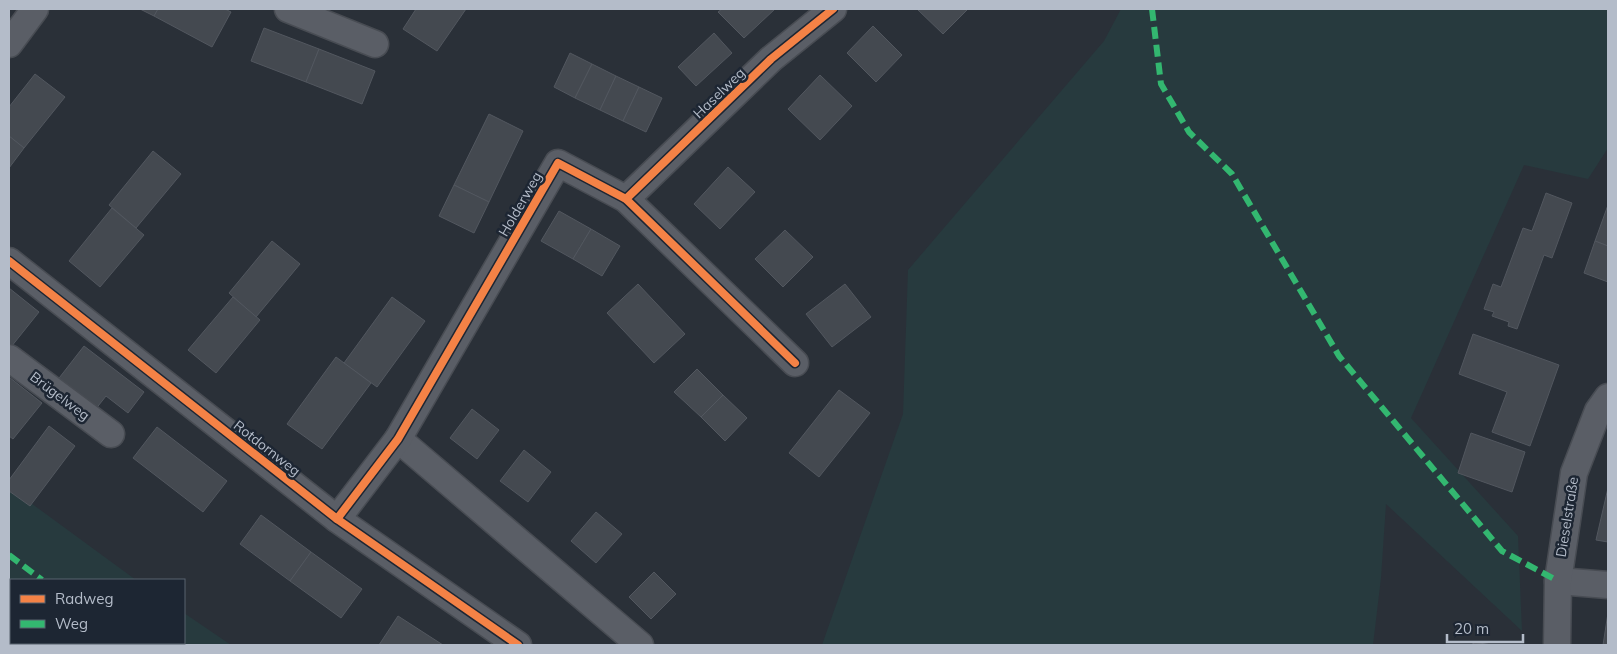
<svg xmlns="http://www.w3.org/2000/svg" width="1617" height="654" font-family="Mulish,sans-serif">
<rect width="100%" height="100%" fill="#2a3038"/>
<g fill="#273a3e">
<path d="M1121,9H1608V148L1588,179L1524,165L1411,418L1518,536L1522,631L1386,504L1381,578L1373,645H822L903,414L908,270L1104,41Z"/>
<path d="M9,487L136,580H11V592L9,590Z"/>
<path d="M184,613L231,645H83L80,643H184Z"/>
</g>
<g fill="#444950" stroke="#52575f">
<path d="M140,9H158L154,16Z"/>
<path d="M158,9H225L231,12L212,47L154,16Z"/>
<path d="M416,9H466L437,51L403,29Z"/>
<path d="M722,9H775L744,38L718,12Z"/>
<path d="M917,9H965L967,10L943,34Z"/>
<path d="M873,26L902,55L876,82L847,53Z"/>
<path d="M264,28L319,49L306,82L251,61Z"/>
<path d="M714,33L732,53L696,86L678,67Z"/>
<path d="M319,49L375,71L362,104L306,82Z"/>
<path d="M570,53L592,64L575,98L554,87Z"/>
<path d="M592,64L616,76L600,110L575,98Z"/>
<path d="M35,74L65,97L24,148L9,136V107Z"/>
<path d="M820,75L852,106L820,140L788,109Z"/>
<path d="M616,76L639,87L623,121L600,110Z"/>
<path d="M639,87L662,98L646,132L623,121Z"/>
<path d="M489,114L523,131L489,202L454,185Z"/>
<path d="M9,136L24,148L9,168Z"/>
<path d="M153,151L181,174L136,228L109,205Z"/>
<path d="M728,167L755,192L720,229L694,204Z"/>
<path d="M454,185L489,202L474,233L439,216Z"/>
<path d="M1546,193L1572,203L1552,258L1544,255L1517,329L1508,326L1509,322L1492,316L1494,312L1484,309L1493,284L1501,287L1523,228L1532,231Z"/>
<path d="M1608,205V246L1595,241Z"/>
<path d="M112,208L144,235L100,287L69,261Z"/>
<path d="M559,211L591,229L573,259L541,241Z"/>
<path d="M591,229L620,246L602,276L573,259Z"/>
<path d="M785,230L813,257L783,287L755,259Z"/>
<path d="M272,241L300,264L256,317L229,293Z"/>
<path d="M1595,241L1608,246V282L1584,273Z"/>
<path d="M638,284L685,334L654,363L607,313Z"/>
<path d="M845,284L871,317L832,347L806,314Z"/>
<path d="M9,288L39,312L11,347L9,345Z"/>
<path d="M233,297L260,320L216,373L188,350Z"/>
<path d="M392,297L425,321L377,387L344,363Z"/>
<path d="M1473,334L1559,365L1530,446L1492,432L1507,392L1459,374Z"/>
<path d="M84,346L144,392L128,413L106,396L91,415L56,382Z"/>
<path d="M336,357L371,383L322,449L287,424Z"/>
<path d="M697,369L723,395L701,417L674,392Z"/>
<path d="M9,377L42,403L13,439L9,436Z"/>
<path d="M839,390L870,413L819,477L789,453Z"/>
<path d="M723,395L747,418L725,441L701,417Z"/>
<path d="M472,409L499,430L477,459L450,438Z"/>
<path d="M49,426L75,446L30,506L9,491V480Z"/>
<path d="M157,427L227,481L203,512L133,458Z"/>
<path d="M1471,433L1525,452L1512,492L1458,473Z"/>
<path d="M524,450L551,472L528,502L500,481Z"/>
<path d="M1608,488V542L1596,540Z"/>
<path d="M596,512L622,534L596,563L571,541Z"/>
<path d="M261,515L311,552L290,581L240,544Z"/>
<path d="M311,552L362,589L341,618L290,581Z"/>
<path d="M654,572L676,594L651,619L629,597Z"/>
<path d="M1608,613V645H1603Z"/>
<path d="M398,616L443,645H379Z"/>
<path d="M1473,642L1492,645H1473Z"/>
</g>
<g fill="none" stroke-linecap="round" stroke-linejoin="round">
<g stroke="#484c53" stroke-width="29">
<g id="minor">
<path d="M288,9L375,44"/>
<path d="M9,44L35,9"/>
<path d="M626,199L771,59L833,9"/>
<path d="M9,261L337,519L518,645"/>
<path d="M9,358L111,434"/>
<path d="M398,439L640,645"/>
<path d="M337,519L398,439L558,163L626,199L795,363"/>
<path d="M1558,581L1608,585"/>
<path d="M1557,645L1558,581L1574,473L1598,411L1608,397"/>
</g>
</g>
<use href="#minor" stroke="#5a5e66" stroke-width="26"/>
<g stroke="#33b770" stroke-width="6" stroke-dasharray="12 6" stroke-linecap="butt">
<path d="M1152,9L1161,84L1189,132L1232,174L1339,356L1502,551L1558,581"/>
<path d="M9,555L42,580"/>
<path d="M123,643L127,645"/>
</g>
<g stroke="#1d2633" stroke-width="11">
<g id="cycleway">
<path d="M626,199L771,59L833,9"/>
<path d="M9,261L337,519L518,645"/>
<path d="M337,519L398,439L558,163L626,199L795,363"/>
</g>
</g>
<use href="#cycleway" stroke="#f48246" stroke-width="8"/>
</g>
<g text-anchor="middle" stroke-width="5" stroke-linejoin="round" paint-order="stroke">
<g font-size="14" fill="#b4bcc9" stroke="#1d2633">
<text transform="translate(719 93) rotate(-44)" y="5">Haselweg</text>
<text transform="translate(520 204) rotate(-60)" y="5">Holderweg</text>
<text transform="translate(60 396) rotate(37)" y="5">Brügelweg</text>
<text transform="translate(267 448) rotate(38)" y="5">Rotdornweg</text>
<text transform="translate(1567 517) rotate(-81)" y="5">Dieselstraße</text>
</g>
</g>
<rect width="1617" height="654" fill="none" stroke="#b4bcc9" stroke-width="20"/>
<rect x="10" y="579" width="175" height="65" fill="#1d2633" stroke="#59626f"/>
<rect x="20" y="595" width="25" height="8" fill="#f48246" stroke="#59626f"/>
<text x="55" y="604" font-size="15" fill="#b4bcc9">Radweg</text>
<rect x="20" y="620" width="25" height="8" fill="#33b770" stroke="#59626f"/>
<text x="55" y="629" font-size="15" fill="#b4bcc9">Weg</text>
<path d="M1447 634v8h76v-8" fill="none" stroke="#b4bcc9" stroke-width="2.5"/>
<text x="1454" y="634" font-size="15" fill="#b4bcc9" stroke="#1d2633" stroke-width="4" paint-order="stroke">20 m</text>
</svg>
